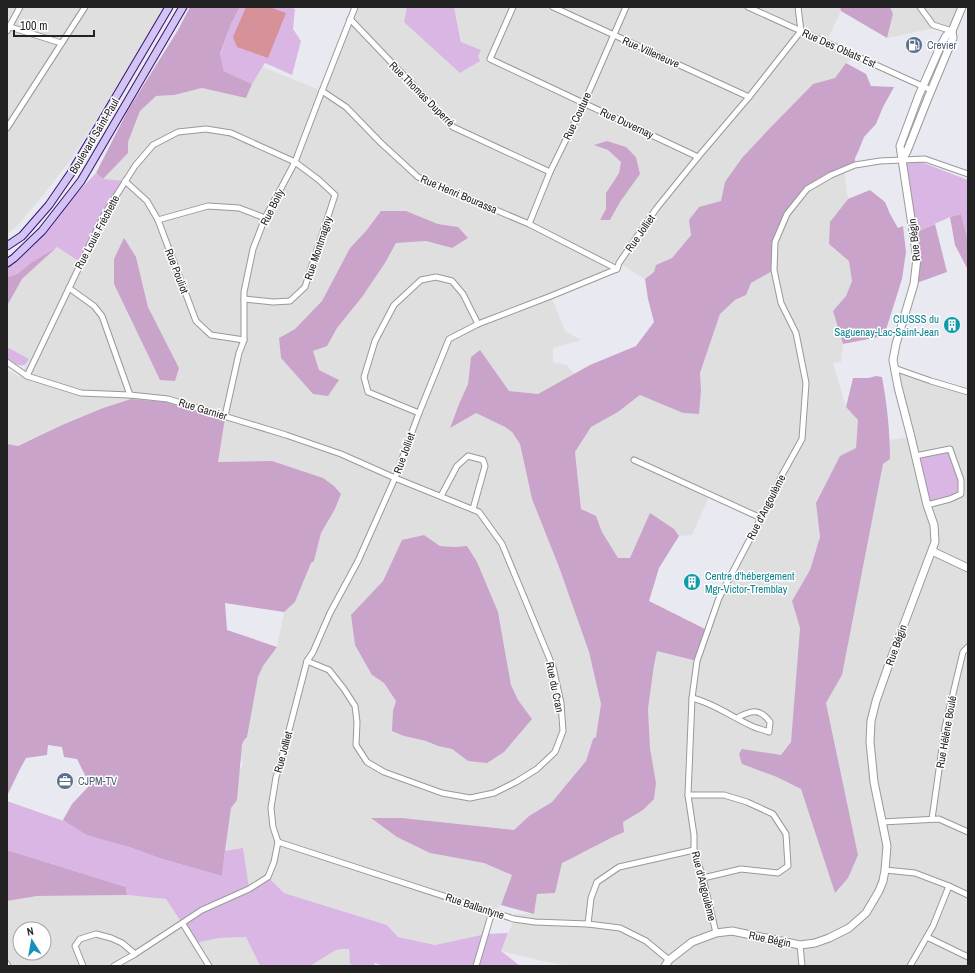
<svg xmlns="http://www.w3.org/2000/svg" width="975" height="973" font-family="'Archivo Narrow',sans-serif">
<rect width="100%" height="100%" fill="#e9eaf1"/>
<g fill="#dfdfdf" fill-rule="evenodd">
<path d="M7,7H165L141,48L72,158L45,193L16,227L7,234Z"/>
<path d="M355,7H407L404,22L462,42L454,7H840L841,11L826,42L856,56L846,63L835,78L813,84L770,128L725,182L721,201L699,207L691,234L672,258L656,265L654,272L645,279L619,263L617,269L551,296L565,331L581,340L553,348V362L567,365L574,374L538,394L509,391L480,351L471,357L468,384L450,426L476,413L505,427L512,432L520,444L532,499L559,567L589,652L601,704L596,737L593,740L586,761L552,802L529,816L514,830L402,818H372L430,853L484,863L512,875L501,905L492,912L486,934L435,945L398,937L387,925L284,893L268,877L249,889L243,849L225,851L231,808L237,800L238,774L243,765L240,754L244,740L247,737L258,677L263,666L277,647L284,612L295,602L311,563L314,561L321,533L335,509L341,494L334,486L272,461L217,462L131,399L103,408L62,425L17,446L7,444V370L20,377L29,359L7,347V306L22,279L57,247L80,263L125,181L103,179L128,153V142L140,111L156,96L174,95L202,88L246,98L252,84L263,67L322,91ZM608,150L640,174L620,202L610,220H600L606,209V193L619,173L621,162ZM406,211L438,224L458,227L452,248L426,241L396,243L385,263L362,297L337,328L327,345L312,351L319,370L313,394L281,358L279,338L295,329L322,301L350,248L366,231ZM136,257L148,307L179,368L160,380L114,284ZM424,535L440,546L454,547L467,546L498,612L511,685L518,700L532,719L468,761L452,749L438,746L426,741L404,736L393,711L396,701L384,683L372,675L351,616L383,581L402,540Z"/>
<path d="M890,7H962L952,31L938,27L887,38L893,14Z"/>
<path d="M844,169L848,199L830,222L849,261L852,280L846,296L833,311L843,344L841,362L833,363L846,407L858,420L856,448L816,503L820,537L810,570L792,601L800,628L791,742L781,756L742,749L778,777L801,789L835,892L858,855L826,703L842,675L883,464L890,459V440L911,437L894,368L968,391V966H570L552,963L501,951L514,919V914H534L537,894L555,893L562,863L589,850L609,838L624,832L623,822L643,810L656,783L650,748L648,709L654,665L657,650L697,660L719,598L761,518L710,494L692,535L679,536L674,529L630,558L618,559L602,532L596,517L581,509L575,452L591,427L618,412L641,395L683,413L698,414L700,373L720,314L735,300L746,295L751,283L774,270L775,242L787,214L807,189Z"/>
<path d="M127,895L166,899L195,943L219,938L246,937L260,966H7V901L37,896ZM20,929H44V953H20Z"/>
<path d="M342,949H349L350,963L355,966H310L336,950Z"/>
</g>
<g fill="#dab6e5">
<path d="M240,7H289L295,9L293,29L301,41L292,75L265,63L252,84L224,71L220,55L231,24Z"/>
<path d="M407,7H454L461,42L481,50L478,56L480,61L460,73L404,22Z"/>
<path d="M902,160L921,162L968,180V241L961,214L950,217L914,233Z"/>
<path d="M96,173L103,179L125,181L81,263L57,247L32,262L17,274L7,277V265L34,242L52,224L65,206Z"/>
<path d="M7,347L29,359L25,365C18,367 13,362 7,358Z"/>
<path d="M950,449L961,480V494L927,505L915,456Z"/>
<path d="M7,801L64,821L129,847L162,859L222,876L225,851L243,848L249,888L268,877L284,893L387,925L398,937L435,945L486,934L508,933L501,951L520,966H385L375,963L373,966H355L350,964L349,949H342L336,950L310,966H260L246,937L219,938L195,943L166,899L127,895L126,887L7,850Z"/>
</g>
<g fill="#caa3cb">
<path d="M190,7H240L231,24L220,54L224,71L252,84L246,98L202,88L174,95L156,96L140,111L128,142V153L103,179L96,173L128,110L178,30Z"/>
<path d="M840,7H890L893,14L887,38L841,11Z"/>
<path d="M846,63L866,74L871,86L894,87L883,107L876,124L864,137L858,152L855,158V165L807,189L787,214L775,242L774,270L751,283L746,295L735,300L720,314L700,373L701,390L699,414L683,413L640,395L618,412L591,427L575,452L581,509L596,516L602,532L618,558H630L650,513L674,529L679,536L659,568L649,601L707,630L697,661L657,651L654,665L648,709L650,748L656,783L654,799L643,810L623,822L624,832C603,841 583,853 562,863L555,893L537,894L534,914L501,905L512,875L484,863L430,853L397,837L371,818H402L514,830L529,816L552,802L586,761L593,739L596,737L601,704L589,652L559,567L532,499L520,444L512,432L505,427L476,413L450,428L459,404L468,384L471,357L480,350L509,391L538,394L590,365L636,346L654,322L648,299L645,279L654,272L656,265L672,258L691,235L689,220L699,207L721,201L725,182L742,158L770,128L813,84L835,78Z"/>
<path d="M607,141L626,147L636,157L640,174L620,202L610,220H600L606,209V193L619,173L621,162L608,150L594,145Z"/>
<path d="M870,190L885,202L890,214L898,228L903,226L906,252L902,279L884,336L843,344L833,311L846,296L852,281L849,261L829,244L830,222L848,199Z"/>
<path d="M381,211H406L438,224L458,227L468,238L452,248L426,241L396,243L385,263L362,297L337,328L327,346L313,351L319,370L339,380L328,396L313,394L281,358L279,338L295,329L322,301L350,248L366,231Z"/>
<path d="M961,214L968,241V270L955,245L950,217Z"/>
<path d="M935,224L947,272L914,284V233Z"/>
<path d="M124,238L136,257L148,307L179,368L175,381L160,380L114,284V259Z"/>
<path d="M57,247L22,279L7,306V277L17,274L32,262Z"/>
<path d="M876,376L882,377C887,404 890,431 890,459L883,464L842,675L826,703L858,855L848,878L835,893L801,789L777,777L742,764L739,754L742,749L781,755L791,742L800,628L792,601L810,570L820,537L816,503L840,456L856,448L858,420L846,407L853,378H869Z"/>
<path d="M131,399L166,402L225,418L218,462L272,461L323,478L334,486L341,494L335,509L321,533L314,561L311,563L295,602L284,612L225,603L227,630L277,647L263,666L258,677L247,737L244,740L242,745L237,800L231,808L225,851L222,876L162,859L129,847L87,835L63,820L72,804L90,785L77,759L64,757L62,747L48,745L47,755L26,758L19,771L7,796V444L18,446L62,425L103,408Z"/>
<path d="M424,535L440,546L454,547L467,546L477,562L498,612L511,685L518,700L532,719L504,752L487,763L468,761L452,749L438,746L426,741L404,736L392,731L393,711L396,701L384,683L372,675L355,645L351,615L383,581L402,540Z"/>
<path d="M7,850L126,887L127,895L37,896L7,901Z"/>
</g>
<path fill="#d79199" d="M246,7H269L286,13L268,58L237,47L233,37Z"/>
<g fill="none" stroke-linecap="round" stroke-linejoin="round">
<g stroke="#999" stroke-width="7">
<g id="minor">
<path d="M513,7L490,59L698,157"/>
<path d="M553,7L614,35L749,97"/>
<path d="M748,7L931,90"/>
<path d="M920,7L933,25L952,31"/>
<path d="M350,19L453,127L550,172"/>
<path d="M7,26L61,43"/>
<path d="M7,31L20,7"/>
<path d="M322,91L346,107L381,143L418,177L529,224L617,269"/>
<path d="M7,128L85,7"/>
<path d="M125,181L147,201L158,220L196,321L211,335L244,340"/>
<path d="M158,220L208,206L239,208L265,218"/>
<path d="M529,224L550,172L584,103L626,7"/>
<path d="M69,288L94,306L102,316L130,395"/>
<path d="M7,362L27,376L81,393L130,395L168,399L286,435L341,454L395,478L479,512L502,544L553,667L561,703L563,731L555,752L537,769L516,782L494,793L470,798L442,793L384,772L367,762L356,745L357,722L355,706L344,689L329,670L307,661"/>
<path d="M894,368L931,381L968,392"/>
<path d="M27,376L104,215L135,166L153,145L178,132L206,129L231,133L295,162L319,180L335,195L305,287L290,301L273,302L244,299"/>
<path d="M419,413L368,392L364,377L375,341L394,305L421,280L436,277L452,281L463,294L478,324"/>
<path d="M225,416L239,353L244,340V292L253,249L265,218L295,162L322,91L355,7"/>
<path d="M915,456L950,449L961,480V494L950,499L927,505"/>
<path d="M634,460L761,518"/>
<path d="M441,496L457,466L468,456L483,460L485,466L473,509"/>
<path d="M692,698C714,703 733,718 754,727C759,729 764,730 769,732L770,722C760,708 751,710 737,718"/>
<path d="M688,795H724L747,802L773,814L786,834L788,866L778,873L741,869L703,878"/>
<path d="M932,819L945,727L963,652L968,647"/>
<path d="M882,822L939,819L968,832"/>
<path d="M278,842L514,919L535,922L588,924L620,928L646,941L669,960"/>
<path d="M885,870L915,873L949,886L968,895"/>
<path d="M183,924L209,966"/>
<path d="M588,924L591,898L597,882L619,867L694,850"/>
<path d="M716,933L703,878L694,850V835L688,795L692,698L697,661L719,598L761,518L782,475L802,439L806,383L796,333L781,303L774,270L775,242L787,214L807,189L831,175L855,165L880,161L925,159L968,174"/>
<path d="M927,937L968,957"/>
<path d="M800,945L802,966"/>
<path d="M7,964L8,966"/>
<path d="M83,966L75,946L80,939L96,934L111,938L122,943L135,954"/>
<path d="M114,966L135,954L202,910L249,889L268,877L274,862L278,842L273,827L271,808L276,777L280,765L307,661L313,652L330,613L358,561L395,478L419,413L449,339L478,324L551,296L617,269L619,263L656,209L698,157L749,97L801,31L798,7"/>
<path d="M476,966L492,912"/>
<path d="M910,966L933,926L949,886"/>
</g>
</g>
<g stroke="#999" stroke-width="9">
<g id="tertiary">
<path d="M902,160L907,151L928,98L953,38L952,31"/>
<path d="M932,551L968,568"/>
<path d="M665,966L669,960L692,942L716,933L732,931L800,945L815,943L829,938L849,928L866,913L879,891L883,881L885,870L887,846L874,782L870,742L871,721L876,701L889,664L935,542L934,525L927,505L911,437L898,387L893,360L896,344L914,284L917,258L900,146L919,95L941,45L946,36L952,31L962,7"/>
</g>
</g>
<g stroke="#351170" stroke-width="9">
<g id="secondary">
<path d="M7,246L22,236L49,205L71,173L169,7"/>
<path d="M7,263L14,258L42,231L81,181L183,7"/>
</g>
</g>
<use href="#minor" stroke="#fff" stroke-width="5"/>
<use href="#tertiary" stroke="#fff" stroke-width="7"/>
<use href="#secondary" stroke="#d4c4f4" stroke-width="7"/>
</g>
<defs>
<g id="fuel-disc" transform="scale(0.9)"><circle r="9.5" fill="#5c6f8a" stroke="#fff"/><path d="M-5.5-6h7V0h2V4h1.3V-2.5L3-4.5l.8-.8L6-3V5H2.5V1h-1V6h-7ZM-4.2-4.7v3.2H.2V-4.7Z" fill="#fff"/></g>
<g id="building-disc" transform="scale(0.9)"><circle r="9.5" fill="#0f9aa8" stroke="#fff"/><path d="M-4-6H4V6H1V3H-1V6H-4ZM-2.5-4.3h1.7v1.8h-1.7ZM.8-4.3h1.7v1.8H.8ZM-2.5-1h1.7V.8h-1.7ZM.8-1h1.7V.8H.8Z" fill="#fff"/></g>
<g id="office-disc" transform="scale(0.9)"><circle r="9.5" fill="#5c6f8a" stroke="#fff"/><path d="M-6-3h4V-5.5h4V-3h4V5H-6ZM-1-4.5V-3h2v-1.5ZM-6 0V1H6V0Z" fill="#fff"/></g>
</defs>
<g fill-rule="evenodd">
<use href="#fuel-disc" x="914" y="45"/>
<use href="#building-disc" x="952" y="325"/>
<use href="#building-disc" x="692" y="582"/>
<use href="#office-disc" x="65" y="781"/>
</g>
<g text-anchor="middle" stroke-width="3" stroke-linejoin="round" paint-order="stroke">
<g font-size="11" fill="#4e5e75" stroke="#fff" text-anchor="start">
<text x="927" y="49">Crevier</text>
<text x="78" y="785">CJPM-TV</text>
</g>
<g font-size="11" fill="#222" stroke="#fff">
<text transform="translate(839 48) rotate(24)" y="4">Rue Des Oblats Est</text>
<text transform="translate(651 52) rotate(24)" y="4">Rue Villeneuve</text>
<text transform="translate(422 94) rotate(45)" y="4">Rue Thomas Duperré</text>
<text transform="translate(577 116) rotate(-65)" y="4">Rue Couture</text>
<text transform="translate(627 123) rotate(25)" y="4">Rue Duvernay</text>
<text transform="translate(94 136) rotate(-59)" y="4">Boulevard Saint-Paul</text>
<text transform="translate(459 194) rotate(23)" y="4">Rue Henri Bourassa</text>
<text transform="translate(272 207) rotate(-63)" y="4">Rue Boily</text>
<text transform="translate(97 232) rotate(-62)" y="4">Rue Louis Fréchette</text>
<text transform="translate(640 233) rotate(-55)" y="4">Rue Jolliet</text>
<text transform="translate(914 240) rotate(-96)" y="4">Rue Bégin</text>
<text transform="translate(318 248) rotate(-72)" y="4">Rue Montmagny</text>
<text transform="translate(177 271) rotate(69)" y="4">Rue Pouliot</text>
<text transform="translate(203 409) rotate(17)" y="4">Rue Garnier</text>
<text transform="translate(404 453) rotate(-70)" y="4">Rue Jolliet</text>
<text transform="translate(766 507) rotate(-63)" y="4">Rue d'Angoulème</text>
<text transform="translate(896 645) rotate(-70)" y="4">Rue Bégin</text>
<text transform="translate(555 687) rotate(78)" y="4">Rue du Cran</text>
<text transform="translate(946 732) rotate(-80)" y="4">Rue Hélène Boulé</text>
<text transform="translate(283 752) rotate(-75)" y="4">Rue Jolliet</text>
<text transform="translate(704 886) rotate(76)" y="4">Rue d'Angoulème</text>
<text transform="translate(475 906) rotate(18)" y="4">Rue Ballantyne</text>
<text transform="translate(770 939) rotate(12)" y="4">Rue Bégin</text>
</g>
<g font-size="11" fill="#0d838f" stroke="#fff" text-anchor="end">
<text x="939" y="323">CIUSSS du<tspan x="939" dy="13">Saguenay-Lac-Saint-Jean</tspan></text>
<text x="705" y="580" text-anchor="start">Centre d'hébergement<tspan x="705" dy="13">Mgr-Victor-Tremblay</tspan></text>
</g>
</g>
<rect width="975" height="973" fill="none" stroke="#222222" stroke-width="16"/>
<g transform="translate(32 941) rotate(349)"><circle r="19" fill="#ffffff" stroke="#a7a7a7"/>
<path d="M0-3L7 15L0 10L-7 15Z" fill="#1690bd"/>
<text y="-6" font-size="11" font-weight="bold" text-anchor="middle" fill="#222222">N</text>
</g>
<path d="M14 30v6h80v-6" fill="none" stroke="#222222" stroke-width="2"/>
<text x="20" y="30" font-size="12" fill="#222222" stroke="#ffffff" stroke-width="3" paint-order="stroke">100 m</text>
</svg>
